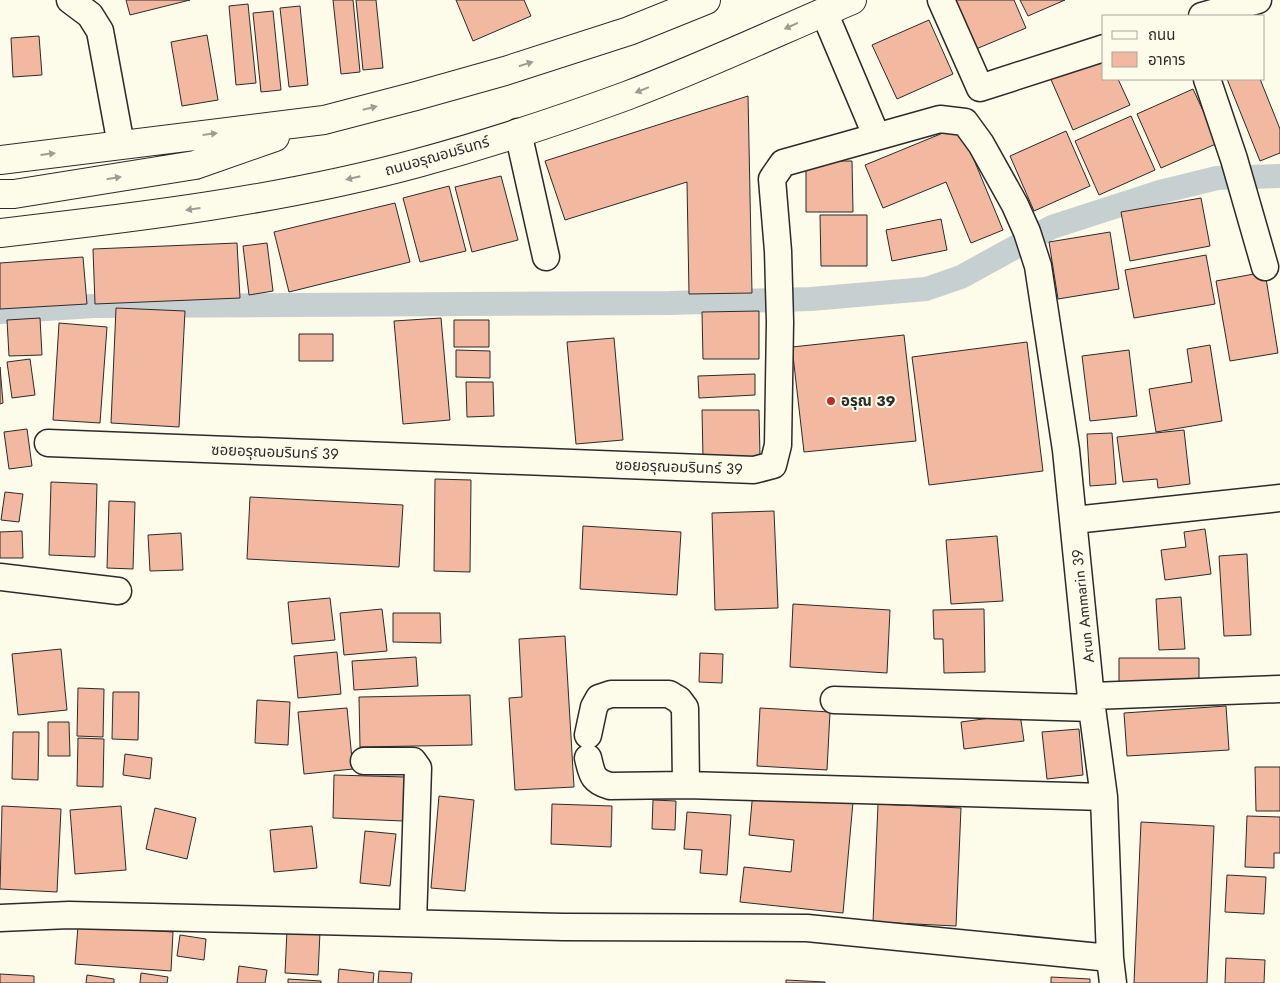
<svg xmlns="http://www.w3.org/2000/svg" width="1280" height="983" viewBox="0 0 1280 983" font-family="Jost,'Noto Sans Thai',sans-serif">
	<style>
		.lines { fill: none; stroke-linecap: round; stroke-linejoin: round }
		.canal { stroke: #c7d0d0; stroke-width: 24 }
		.building { fill: #f2b8a0; stroke: #2b2b2b }
		.minor-casing { stroke: #2b2b2b; stroke-width: 29 }
		.major-casing { stroke: #2b2b2b; stroke-width: 30 }
		.minor { stroke: #fdfbea; stroke-width: 26 }
		.major { stroke: #fdfbea; stroke-width: 28 }
		.oneway { fill: #9e9d94 }
		.poi-dot { fill: #c62828; stroke: #fdfbea; stroke-width: 2 }
		.labels { text-anchor: middle; dominant-baseline: central; stroke-width: 4; stroke-linejoin: round; paint-order: stroke }
		.street-label { font-size: 15px; fill: #2b2b2b; stroke: #fdfbea }
		.poi-label { font-size: 15px; font-weight: bold; fill: #2b2b2b; stroke: #fdfbea; text-anchor: start }
	</style>
	<rect width="100%" height="100%" fill="#fdfbea"/>
	<g class="lines">
		<path class="canal" d="M0,312l93,-6 577,-3 141,-4 115,-10 35,-12 91,-50 108,-35 57,-14 63,-2"/>
	</g>
	<path class="building" d="M126,0h64l-60,15z
		M333,0h20l7,72 -19,2z
		M356,0h20l7,68 -20,2z
		M456,0h68l7,16 -58,25z
		M946,0h68l12,28 -57,24z
		M1020,0h45l-37,16z
		M248,4l8,79 -20,2 -7,-79z
		M300,6l8,79 -19,2 -9,-79z
		M273,11l8,79 -20,2 -8,-79z
		M929,20l24,54 -56,25 -25,-54z
		M207,35l11,65 -36,6 -11,-64z
		M39,36l3,39 -29,2 -2,-39z
		M1104,51v28h14l12,26 -57,25 -24,-55z
		M1227,79h33l20,50v24l-20,8z
		M1193,89l25,54 -57,25 -24,-54z
		M748,96l4,197 -63,1 -2,-112 -122,38 -20,-59z
		M1131,116l24,54 -56,25 -24,-54z
		M960,126l43,104 -32,13 -25,-61 -63,26 -18,-43z
		M1066,131l24,55 -56,25 -24,-55z
		M806,161h46l1,51h-47z
		M501,176l17,64 -46,12 -17,-65z
		M449,186l17,65 -46,11 -17,-64z
		M1201,198l9,48 -80,15 -9,-49z
		M395,203l15,59 -121,30 -15,-60z
		M820,215h47v51h-46z
		M941,219l6,31 -55,11 -6,-31z
		M1110,232l9,57 -61,10 -9,-57z
		M237,243l3,55 -145,6 -2,-55z
		M267,243l6,48 -24,4 -6,-49z
		M1206,255l9,49 -81,14 -9,-48z
		M83,257l4,47 -87,5v-46z
		M1265,272l13,81 -48,8 -14,-80z
		M116,308l69,3 -6,116 -68,-4z
		M759,311v48h-56l-1,-47z
		M40,318l2,37 -33,1 -2,-36z
		M441,318l9,102 -47,4 -9,-103z
		M454,320h35v27h-35z
		M59,323l48,4 -7,96 -47,-3z
		M299,334h34v27h-34z
		M904,335l12,106 -112,11 -12,-105z
		M614,338l9,102 -47,4 -9,-102z
		M1027,342l16,129 -114,14 -17,-128z
		M1210,345l12,76 -66,11 -7,-43 43,-7 -5,-33z
		M456,350l34,1v27l-34,-1z
		M1129,350l8,66 -47,5 -8,-65z
		M30,359l5,36 -23,3 -5,-36z
		M0,367l3,36 -3,1z
		M755,374v21l-56,3 -1,-22z
		M466,382h27l1,34 -27,1z
		M702,410h57l1,47 -57,1z
		M27,429l5,37 -23,3 -5,-37z
		M1184,430l6,54 -32,4 -1,-9 -34,3 -6,-45z
		M1112,433l4,51 -26,2 -3,-52z
		M435,479l36,1 -1,92 -36,-1z
		M51,482l46,2 -2,73 -46,-2z
		M5,492l18,2 -4,28 -18,-2z
		M250,497l153,8 -4,62 -152,-8z
		M109,501l26,1 -2,67 -26,-1z
		M774,511l4,97 -63,2 -3,-97z
		M583,526l98,6 -4,63 -97,-6z
		M1205,529l6,45 -46,6 -4,-30 25,-3 -2,-15z
		M22,531l1,27h-23v-26z
		M181,533l2,37 -33,1 -2,-36z
		M997,536l6,65 -52,3 -5,-64z
		M1247,554l4,81 -27,1 -5,-80z
		M1181,597l4,52 -26,1 -3,-51z
		M330,598l5,42 -43,4 -4,-42z
		M793,604l97,6 -3,63 -97,-6z
		M382,609l5,42 -43,4 -4,-42z
		M984,609l1,63 -41,1 -1,-34h-9l-1,-29z
		M393,613h47l1,30 -48,-1z
		M565,636l9,151 -59,3 -6,-92 13,-1 -3,-58z
		M61,649l6,61 -49,5 -6,-61z
		M337,652l4,42 -43,4 -4,-42z
		M700,653l23,1 -1,29 -23,-1z
		M416,657l2,29 -64,4 -2,-29z
		M1119,658h80v28h-80z
		M78,688l26,1 -1,48 -26,-1z
		M113,692h26l-1,48 -26,-1z
		M470,695l2,50 -112,2 -1,-50z
		M257,700l33,2 -2,43 -33,-2z
		M1226,706l3,44 -102,6 -3,-43z
		M347,708l6,61 -49,5 -6,-62z
		M760,708l70,4 -3,58 -70,-4z
		M1020,714l4,27 -60,8 -3,-27z
		M48,722h21l1,34h-22z
		M1079,729l4,46 -36,4 -5,-47z
		M13,732h26l-1,48 -26,-1z
		M78,738l26,1 -1,48 -26,-1z
		M125,754l27,4 -2,21 -27,-4z
		M1255,767h25v44h-24z
		M334,775l71,2 -2,44 -70,-3z
		M753,791l100,11 -10,111 -103,-11 4,-35 47,5 3,-32 -45,-5z
		M439,796l35,4 -9,91 -34,-3z
		M653,800l23,1 -1,29 -23,-1z
		M552,804l60,2 -1,41 -60,-3z
		M878,804l83,4 -5,118 -83,-4z
		M2,806l59,3 -4,83 -57,-3z
		M121,806l5,64 -51,4 -5,-64z
		M155,808l41,10 -9,41 -41,-10z
		M687,812l44,3 -4,60 -27,-2 2,-23 -18,-1z
		M1247,816l33,1v36h-6v15l-29,-1z
		M1141,822l73,4 -7,157h-73z
		M312,826l5,42 -43,4 -4,-42z
		M365,831l31,3 -6,52 -30,-3z
		M1227,875l39,2 -2,37 -39,-2z
		M78,926l95,6 -2,39 -96,-7z
		M287,930l33,2 -2,43 -33,-2z
		M180,935l26,4 -2,21 -27,-4z
		M1226,958l39,2 -1,23h-39z
		M239,966l28,4 -2,13h-28z
		M339,969l35,4 -1,10h-35z
		M379,971l33,2 -1,10h-33z
		M141,973l27,4 -1,6h-27z
		M0,974l34,2v7h-34z
		M87,975l27,4v4h-28z
		M1051,977l39,2v4h-39z
		M288,979l33,2v2h-33z
		M786,980l39,2v1h-39z"/>
	<g class="lines">
		<defs>
			<path id="minor" d="M70,0l20,15 10,16 21,114
				M941,0l39,88 124,-40
				M824,12l52,123
				M1202,16l56,-16
				M1207,79l27,80 31,108
				M518,132l28,125
				M48,443l706,27 19,-5 5,-20 2,-123 -2,-71 -6,-72 11,-16 157,-44 25,3 16,22 34,61 12,27 11,34 28,184 26,258 12,89 6,161 3,25
				M1074,520l206,-22
				M0,577l118,14
				M1092,696l188,-7
				M834,700l258,8
				M588,735l6,-28 5,-9 12,-4h58l10,6 6,8 1,77
				M588,758c4,16 4,23 22,28l76,-1 418,12
				M364,761h49l5,7 -5,155
				M0,918l69,-3 494,12 244,1 303,30"/>
			<path id="major" d="M0,160l324,-40 92,-24 89,-25 124,-40 77,-31
				M0,194h14l181,-29 80,-28
				M0,233c140,-16 281,-33 418,-70 70,-19 140,-42 208,-67 77,-29 151,-64 226,-96"/>
		</defs>
		<use href="#minor" class="minor-casing"/>
		<use href="#major" class="major-casing"/>
		<use href="#minor" class="minor"/>
		<use href="#major" class="major"/>
	</g>
	<defs><path id="oneway-solid" d="M-6-.8H1V-3.2L6.5 0L1 3.2V.8H-6Z" transform="scale(1.25)"/></defs>
	<g class="oneway">
		<use href="#oneway-solid" transform="translate(791 26) rotate(156)"/>
		<use href="#oneway-solid" transform="translate(526 64) rotate(-18)"/>
		<use href="#oneway-solid" transform="translate(642 90) rotate(158)"/>
		<use href="#oneway-solid" transform="translate(370 108) rotate(-14)"/>
		<use href="#oneway-solid" transform="translate(210 134) rotate(-7)"/>
		<use href="#oneway-solid" transform="translate(48 154) rotate(-7)"/>
		<use href="#oneway-solid" transform="translate(114 178) rotate(-9)"/>
		<use href="#oneway-solid" transform="translate(353 178) rotate(167)"/>
		<use href="#oneway-solid" transform="translate(193 209) rotate(172)"/>
	</g>
	<circle class="poi-dot" cx="831" cy="401" r="5"/>
	<g class="labels">
		<g class="street-label">
			<text transform="translate(437 156) rotate(-16)">ถนนอรุณอมรินทร์</text>
			<text transform="translate(275 452) rotate(2)">ซอยอรุณอมรินทร์ 39</text>
			<text transform="translate(679 467) rotate(2)">ซอยอรุณอมรินทร์ 39</text>
			<text transform="translate(1083 606) rotate(-96)">Arun Ammarin 39</text>
		</g>
		<g class="poi-label">
			<text x="841" y="401">อรุณ 39</text>
		</g>
	</g>
	<rect x="1102" y="15" width="162" height="65" fill="#fdfbea" stroke="#a9a89e"/>
	<rect x="1112" y="31" width="25" height="8" fill="#fdfbea" stroke="#a9a89e"/>
	<text x="1148" y="40" font-size="15" fill="#2b2b2b">ถนน</text>
	<rect x="1112" y="52" width="25" height="15" fill="#f2b8a0" stroke="#a9a89e"/>
	<text x="1148" y="65" font-size="15" fill="#2b2b2b">อาคาร</text>
</svg>
